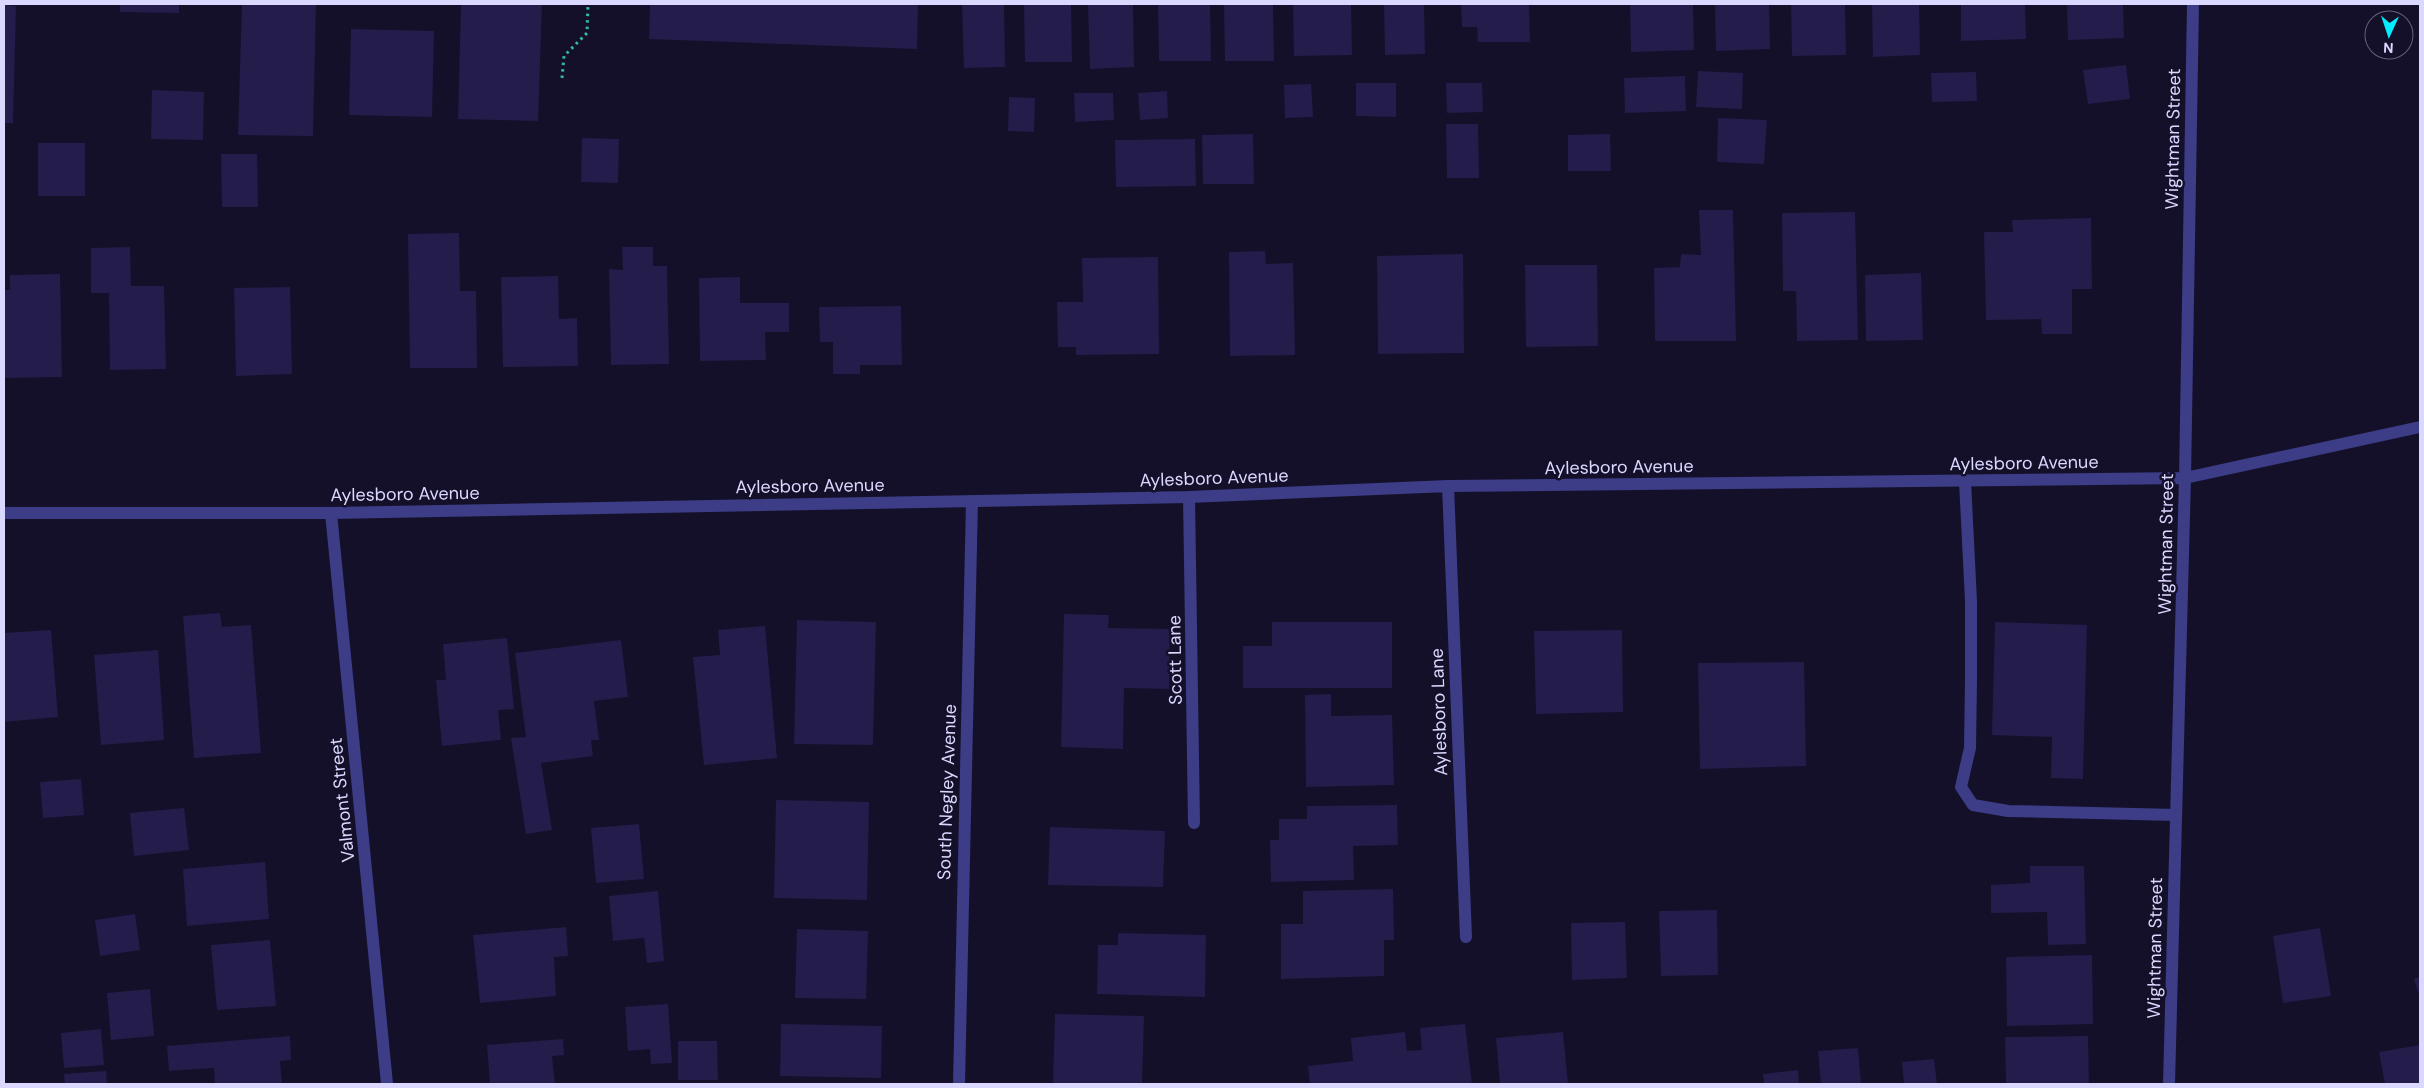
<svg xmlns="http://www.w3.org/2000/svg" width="2424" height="1088" viewBox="0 0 2424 1088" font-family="'DM Sans',sans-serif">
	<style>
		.building { fill: #241c4a }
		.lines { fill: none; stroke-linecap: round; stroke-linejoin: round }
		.path { stroke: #31baae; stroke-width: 3; stroke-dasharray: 2.5 4; stroke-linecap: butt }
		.service { stroke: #3c3c87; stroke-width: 12 }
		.minor { stroke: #3c3c87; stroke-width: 12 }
		.labels { text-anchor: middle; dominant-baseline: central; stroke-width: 5; stroke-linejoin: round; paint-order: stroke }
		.street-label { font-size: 18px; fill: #dbd8ff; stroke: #141029 }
	</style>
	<rect width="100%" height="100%" fill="#141029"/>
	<path class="building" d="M120,4h59v9l-59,-1z
		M242,4h74l-3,132 -75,-1z
		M461,4h81l-4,117 -80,-2z
		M650,4h268l-1,45 -268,-10z
		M962,4h42l1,63 -41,1z
		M1024,4h47l1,58h-47z
		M1088,4h45l1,63 -44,2z
		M1158,4h52l1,57h-52z
		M1224,4h49l1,57h-49z
		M1293,4h58l1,51 -58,1z
		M1384,4h40l1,50 -40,1z
		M1461,4h68l1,38h-52l-1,-15h-15z
		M1630,4h63l1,46 -63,2z
		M1715,4h54l1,45 -54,2z
		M1791,4h54l1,51 -54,1z
		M1872,4h47l1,51 -47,2z
		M1961,4h64l1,35 -65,2z
		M2067,4h56l1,34 -56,2z
		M4,5l12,1 -3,117h-9z
		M351,29l83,2 -2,86 -83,-2z
		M2126,65l4,34 -42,5 -5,-34z
		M1698,71l45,2 -1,36 -46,-2z
		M1976,72l1,29 -45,1 -1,-29z
		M1685,76l1,35 -61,2 -1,-35z
		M1356,83h40v34l-40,-1z
		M1446,83h36l1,29 -36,1z
		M1311,84l2,33 -28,1 -1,-33z
		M152,90l52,2 -1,48 -52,-1z
		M1167,91l1,27 -28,2 -2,-27z
		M1074,93h39l1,27 -39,2z
		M1009,97l26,1 -1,34 -26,-1z
		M1718,118l49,2 -3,44 -47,-2z
		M1446,124h32l1,54h-32z
		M1253,134l1,50h-51l-1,-49z
		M1610,134l1,37h-43v-36z
		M582,138l37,1 -1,44 -37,-1z
		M1195,139l1,47 -80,1 -1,-47z
		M38,143h47v53h-47z
		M221,154h36l1,53h-36z
		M1699,210h34l3,131h-81l-1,-73 26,-1 1,-13 20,1z
		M1855,212l3,128 -61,1 -1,-50h-13l-1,-78z
		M2091,218l1,71h-20v45h-30l-1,-15 -55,1 -2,-88h29l-1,-12z
		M459,233l1,58h16l1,77h-67l-2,-134z
		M130,247l1,39h33l2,83 -56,1 -1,-77h-18v-45z
		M622,247h31v19h14l2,98 -58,1 -2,-96 14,1z
		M1265,251l1,13 27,-1 2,92 -65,1 -1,-104z
		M1463,254l1,99 -86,1 -1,-98z
		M1158,257l1,97 -83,1v-8h-18l-1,-45h26l-1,-44z
		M1525,265h72l1,81 -72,1z
		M1921,273l2,67 -57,1 -1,-66z
		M60,274l2,103 -58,1v-88h6v-15z
		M558,276l1,43 18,-1 1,48 -75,1 -2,-90z
		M740,277v26h49v29h-24l1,28 -66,1 -1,-83z
		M290,287l2,87 -56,2 -2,-88z
		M901,306l1,59h-42v9h-27v-32h-13l-1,-35z
		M220,613l2,14 29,-2 10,128 -67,5 -11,-142z
		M1064,614l45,1 -1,13 62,1 -1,60 -45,-1 -1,61 -62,-2z
		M797,620l79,2 -3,123 -79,-1z
		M1272,622h120v66h-149v-42h29z
		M1995,622l92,3 -4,154 -32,-1 1,-41 -60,-2z
		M765,626l12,132 -73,7 -11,-108 27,-2 -2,-25z
		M51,630l7,87 -54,5v-89z
		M1622,630l1,82 -87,2 -2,-83z
		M507,638l7,71 -16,1 3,30 -59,6 -6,-66h10l-3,-36z
		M621,640l7,57 -34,4 5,39h-8l2,16 -52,7 11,67 -26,4 -15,-96 15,-1 -11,-84z
		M158,650l6,90 -63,5 -7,-90z
		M1804,662l2,104 -106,3 -2,-106z
		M1331,694v22l61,-1 2,70 -88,2 -1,-92z
		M81,779l3,36 -41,3 -3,-36z
		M776,800l93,2 -2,98 -93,-2z
		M1397,805l1,40 -45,1 1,34 -83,2 -1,-42h9v-21h28v-13z
		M184,808l5,42 -55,6 -4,-43z
		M639,824l5,55 -48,4 -5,-55z
		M1050,827l115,4 -2,56 -115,-2z
		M265,862l4,57 -82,7 -4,-57z
		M2030,866h54l2,78 -38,1 -1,-33 -56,1v-28l39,-2z
		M1393,889l1,51h-10v36l-103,3v-55h22v-33z
		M658,891l6,70 -17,2 -3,-25 -31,3 -4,-45z
		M1717,910l1,65 -57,1 -2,-65z
		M135,914l5,36 -40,6 -5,-36z
		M1625,922l2,56 -55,2 -1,-57z
		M566,927l2,29 -14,1 2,39 -76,7 -7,-68z
		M2320,928l11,68 -48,7 -10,-67z
		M797,929l71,2 -2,68 -71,-1z
		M1118,933l88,2 -1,62 -108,-3 1,-49h20z
		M270,940l6,66 -59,4 -6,-65z
		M2092,955l1,69 -86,2 -1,-69z
		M2420,977v20l-6,-18z
		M150,989l4,47 -43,4 -4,-47z
		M668,1004l4,59 -21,1 -1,-15 -22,2 -3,-44z
		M1055,1014l89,2 -2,68h-89z
		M781,1024l101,2 -1,52 -101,-2z
		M1465,1024l7,60h-162l-2,-18 45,-5 -2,-23 54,-6 2,19 15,-1 -2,-22z
		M101,1029l3,36 -40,3 -3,-35z
		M1563,1032l5,52h-68l-4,-46z
		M290,1036l1,24 -11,1 2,23h-67l-1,-16 -45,3 -2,-25z
		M2088,1036l1,48h-83l-1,-47z
		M563,1039l1,16 -12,1 3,28h-65l-3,-39z
		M678,1041h39l1,39h-40z
		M2420,1045v39h-35l-6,-32z
		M1858,1048l3,36h-40l-3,-33z
		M1934,1059l3,25h-33l-2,-22z
		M1798,1070l1,14h-35l-1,-10z
		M106,1071l1,13h-42l-1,-10z"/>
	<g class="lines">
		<path class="path" d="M562,78l2,-22 23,-23 1,-29"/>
		<path class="service" d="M1965,481l6,120v79l-1,68 -9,39 12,18 35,6 168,4
			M1189,497l5,326"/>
		<path class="minor" d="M1448,486l18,451
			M4,513h327l858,-16 259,-11 737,-8 235,-51
			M331,513l56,571
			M959,1084l13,-583
			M2169,1084l16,-606 8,-474"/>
	</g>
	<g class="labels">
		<g class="street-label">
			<text transform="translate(2173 139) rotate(-89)">Wightman Street</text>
			<text transform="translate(2024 463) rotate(-1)">Aylesboro Avenue</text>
			<text transform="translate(1619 467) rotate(-1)">Aylesboro Avenue</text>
			<text transform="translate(1214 478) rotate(-2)">Aylesboro Avenue</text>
			<text transform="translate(810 486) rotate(-1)">Aylesboro Avenue</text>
			<text transform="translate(405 494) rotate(-1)">Aylesboro Avenue</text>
			<text transform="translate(2166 544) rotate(-89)">Wightman Street</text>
			<text transform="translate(1175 660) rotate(-91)">Scott Lane</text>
			<text transform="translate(1439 712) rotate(-92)">Aylesboro Lane</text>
			<text transform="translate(947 792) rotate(-88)">South Negley Avenue</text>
			<text transform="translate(342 800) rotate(-96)">Valmont Street</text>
			<text transform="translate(2155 948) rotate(-89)">Wightman Street</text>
		</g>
	</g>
	<rect width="2424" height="1088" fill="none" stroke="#dbd8ff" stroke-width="10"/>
	<g transform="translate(2389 35) rotate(183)"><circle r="24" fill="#141029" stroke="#64607f"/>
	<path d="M0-4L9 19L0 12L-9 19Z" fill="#05ecfe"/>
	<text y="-8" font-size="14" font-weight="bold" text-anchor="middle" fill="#dbd8ff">N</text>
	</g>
</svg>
